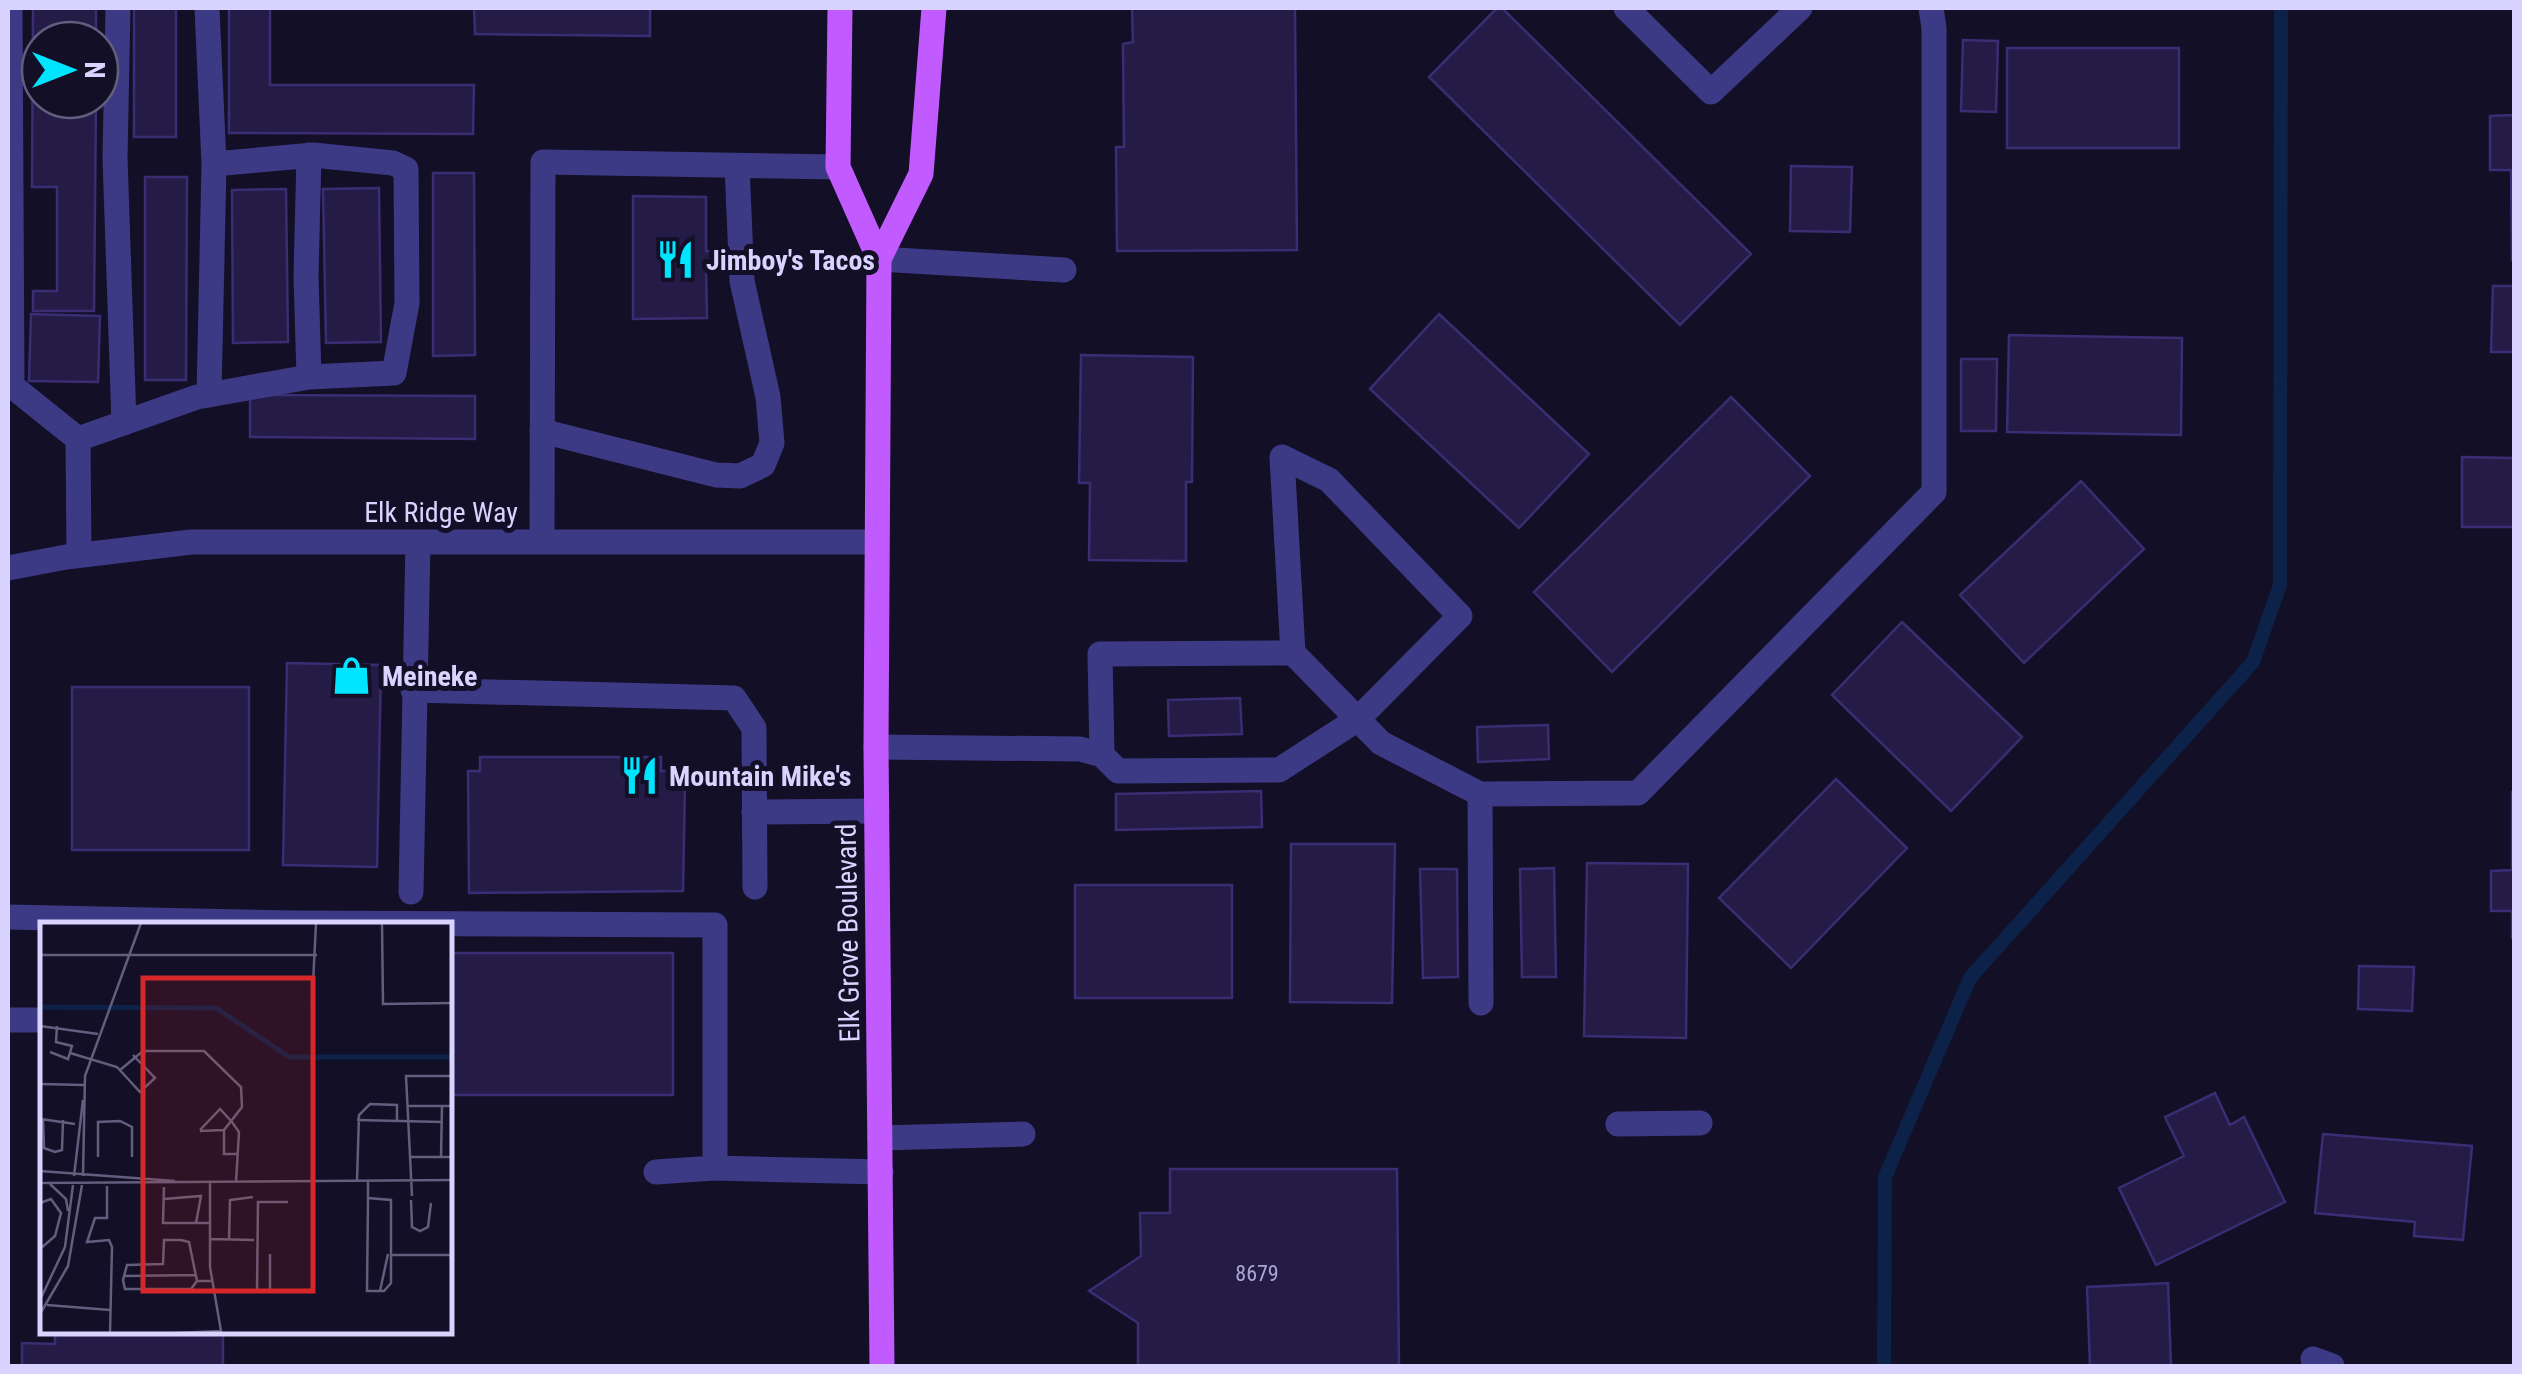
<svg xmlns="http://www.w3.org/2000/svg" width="2522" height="1374" viewBox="0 0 2522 1374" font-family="'Roboto Condensed',sans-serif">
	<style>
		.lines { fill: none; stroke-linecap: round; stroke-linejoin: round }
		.stream { stroke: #0c2248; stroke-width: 14 }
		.building { fill: #241b47; stroke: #3b2d73; stroke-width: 2.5 }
		.minor { stroke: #3d3a85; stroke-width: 25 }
		.major { stroke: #c25bff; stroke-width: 25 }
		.labels { text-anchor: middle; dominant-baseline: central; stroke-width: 10; stroke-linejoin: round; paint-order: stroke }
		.number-label { font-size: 22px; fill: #aca6d1 }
		.poi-label { font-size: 28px; font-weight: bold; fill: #d9d4ff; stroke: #130f26; text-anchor: start }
		.street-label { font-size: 28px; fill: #d9d4ff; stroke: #130f26 }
		.inset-river { fill: none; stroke: #0c2248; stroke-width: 5 }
		.inset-road { fill: none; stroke: #625e7d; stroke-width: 2.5 }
		.view { fill: #d62828; fill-opacity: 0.15; stroke: #d62828; stroke-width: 5 }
		.inset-edge { fill: none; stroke: #d9d4ff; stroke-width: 5 }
	</style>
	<rect width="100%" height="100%" fill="#130f26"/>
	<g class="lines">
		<path class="stream" d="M1884,1366l1,-189 85,-199 283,-316 27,-77 1,-577"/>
	</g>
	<path class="building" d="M33,8h63v32h-56v60h56l-2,211h-61v-20h24v-104h-25z
		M134,8h42v129h-42z
		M229,8h41v77h204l-1,49 -244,-1z
		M474,8h176v28l-175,-2z
		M1132,8h163l2,242 -180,1 -1,-104h8l-1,-103 10,-2z
		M1497,8h5l249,246 -71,71 -251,-248z
		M1963,40l35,1 -2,71 -35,-1z
		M2007,48h172v100h-172z
		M2514,115v145h-2l-1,-90h-21v-54z
		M1791,166l61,1 -2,65 -60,-1z
		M433,173h41l1,182 -42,1z
		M145,177h42l-1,203h-41z
		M379,188l2,154 -55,1 -3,-154z
		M286,189l2,153 -55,1 -1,-153z
		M633,196l73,1v54h13l1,19 -14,-1 1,49 -74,1z
		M2493,286h21v66h-23z
		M31,314l69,2 -2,66 -69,-1z
		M1439,314l150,140 -70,74 -149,-139z
		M2009,335l173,3 -1,97 -174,-3z
		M1081,355l112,2 -1,125h-6v79l-97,-1 1,-77h-11z
		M1961,359h36l-1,72h-35z
		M250,395l225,1v43l-225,-2z
		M1731,397l79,79 -198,196 -78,-80z
		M2462,457l52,1v69h-52z
		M2081,481l63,68 -120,114 -64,-68z
		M1902,622l120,115 -71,74 -119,-116z
		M287,663l94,2 -4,202 -94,-2z
		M72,687h177v163h-177z
		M1240,698l2,36 -73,2 -1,-36z
		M1548,725l1,34 -71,3 -1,-35z
		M480,757h181v14h12l-1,12h13l-2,108 -214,2 -1,-122h12z
		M1836,779l71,69 -116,120 -72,-70z
		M1261,791l1,36 -146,3v-36z
		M2512,792h2v146h-2v-27h-21v-40l21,-1z
		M1291,844h104l-3,159 -102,-1z
		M1587,863l101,1 -2,174 -102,-2z
		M1554,868l2,109h-34l-2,-108z
		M1420,869h37l1,108 -35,1z
		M1075,885h157v113h-157z
		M450,953h223v142h-223z
		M2359,966l55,1 -2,44 -54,-2z
		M2215,1093l15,32 14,-8 41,85 -129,63 -37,-77 65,-32 -19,-39z
		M2323,1134l149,12 -9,94 -49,-4 1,-14 -100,-9z
		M1170,1169h227l2,197h-261v-43l-49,-32 52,-35 -1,-43h30z
		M2168,1283l3,83h-81l-3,-79z
		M55,1332h168v34h-201v-23l33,1z"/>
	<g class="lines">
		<path class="minor" d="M10,8l2,378 66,53
			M118,8l-3,150 9,265
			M1626,8l85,84 89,-84
			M309,155l-3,121 3,101
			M879,259l185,11
			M209,395l5,-231
			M542,431l174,44 24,1 23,-11 9,-22 -4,-46 -26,-116 -5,-115
			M78,439l119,-42 112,-20 85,-4 13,-70 -1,-134 -13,-6 -80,-8 -99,9 -7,-156
			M78,439l1,116
			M542,542l1,-380 295,5
			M8,568l58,-11 125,-15h685
			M413,690l321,8 20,30 1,159
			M876,747l204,2 22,6 16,16 161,-1 79,-51 102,-103 -131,-136 -47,-23 11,196 88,90 99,51 158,-1 296,-301v-464l-3,-20
			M1102,755l-2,-101 193,-1
			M1480,794l1,209
			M754,812l123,-1
			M411,892l7,-350
			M8,917l284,6 423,2v243
			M8,1020h34
			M1618,1124l82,-1
			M880,1138l143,-4
			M656,1172l59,-4 166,4
			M2313,1359l19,7"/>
		<path class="major" d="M840,8l-2,159 41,92 -3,488 6,619
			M879,259l42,-85 13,-166"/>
	</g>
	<defs>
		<symbol id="restaurant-bare" viewBox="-9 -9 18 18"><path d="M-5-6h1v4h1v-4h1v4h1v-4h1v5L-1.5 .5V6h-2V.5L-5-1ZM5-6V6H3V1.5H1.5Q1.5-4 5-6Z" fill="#00e5ff" stroke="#130f26" stroke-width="2.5" paint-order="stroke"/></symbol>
		<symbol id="shop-bare" viewBox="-9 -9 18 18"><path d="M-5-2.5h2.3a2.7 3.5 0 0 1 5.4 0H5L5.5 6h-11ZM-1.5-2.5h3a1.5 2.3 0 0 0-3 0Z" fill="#00e5ff" stroke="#130f26" stroke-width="2.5" paint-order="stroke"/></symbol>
	</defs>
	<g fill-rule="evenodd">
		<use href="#restaurant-bare" x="648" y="232" width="55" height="55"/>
		<use href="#shop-bare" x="324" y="648" width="55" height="55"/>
		<use href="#restaurant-bare" x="612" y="748" width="55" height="55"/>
	</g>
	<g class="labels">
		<g class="number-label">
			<text x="1257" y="1273">8679</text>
		</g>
		<g class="poi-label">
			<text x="706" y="260">Jimboy's Tacos</text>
			<text x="382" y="676">Meineke</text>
			<text x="669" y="776">Mountain Mike's</text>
		</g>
		<g class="street-label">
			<text x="441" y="512">Elk Ridge Way</text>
			<text transform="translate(848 933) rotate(-91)">Elk Grove Boulevard</text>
		</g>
	</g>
	<g transform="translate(40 922)">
		<rect width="412" height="412" fill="#130f26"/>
		<path class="inset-river" d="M0,85l176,1 73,49h164"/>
		<path class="inset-road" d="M342,1l1,81 70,-1M0,33h277M272,82l4,-81M0,104l58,8M10,130l18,7 4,-13 -16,-4 1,-16M30,131l47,14 23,25 15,-14 -22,-23M80,148l23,-19h61l37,36 1,20 -18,23 -24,1M0,162l44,1M368,184h45M1,197l34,5M3,197l1,29 11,4 7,-2 1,-30M317,198l85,2M160,208l20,-21 12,13 7,10 -3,50M184,208v24h13M58,235v-35l22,-1 12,6v30M369,235h44M401,235l1,-51M0,249l135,10M34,254l9,-76M43,254l2,-100 56,-153M317,259l2,-66 11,-11 27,1v16M0,261l413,-3M10,262l16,15 2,12M67,264v32h-12l-8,24 22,-2 3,7 -2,87M124,265l-1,36h47M372,274l-6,-120h47M328,276l23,2v83l-7,8h-17l1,-93v-17M124,277l37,-3 -5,27M371,278l1,27 8,4 8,-4 3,-24M0,281l11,-4 10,14 -6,23 -15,13M170,317l44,1M189,317l1,-39 23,-3M230,332v38M352,333h61M84,354l72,-1M157,359l-8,-39 -8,-2h-17l-1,24 -36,1 -4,15 2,9h66l6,-8h15M340,369l8,-37M217,370l1,-90h30M0,378l25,-53 8,-62M7,383l63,5M0,392l28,-48 14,-81M112,412l69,-3 -11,-64v-85"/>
		<path class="view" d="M103,56h170v313h-170z"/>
		<rect width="412" height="412" class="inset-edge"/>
	</g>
	<rect width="2522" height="1374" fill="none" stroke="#d9d4ff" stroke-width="20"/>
	<g transform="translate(70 70) rotate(90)"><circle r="48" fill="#130f26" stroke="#625e7d" stroke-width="2.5"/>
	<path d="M0-8L18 38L0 25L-18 38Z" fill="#00e5ff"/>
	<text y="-15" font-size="28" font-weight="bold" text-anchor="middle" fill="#d9d4ff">N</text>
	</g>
</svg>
